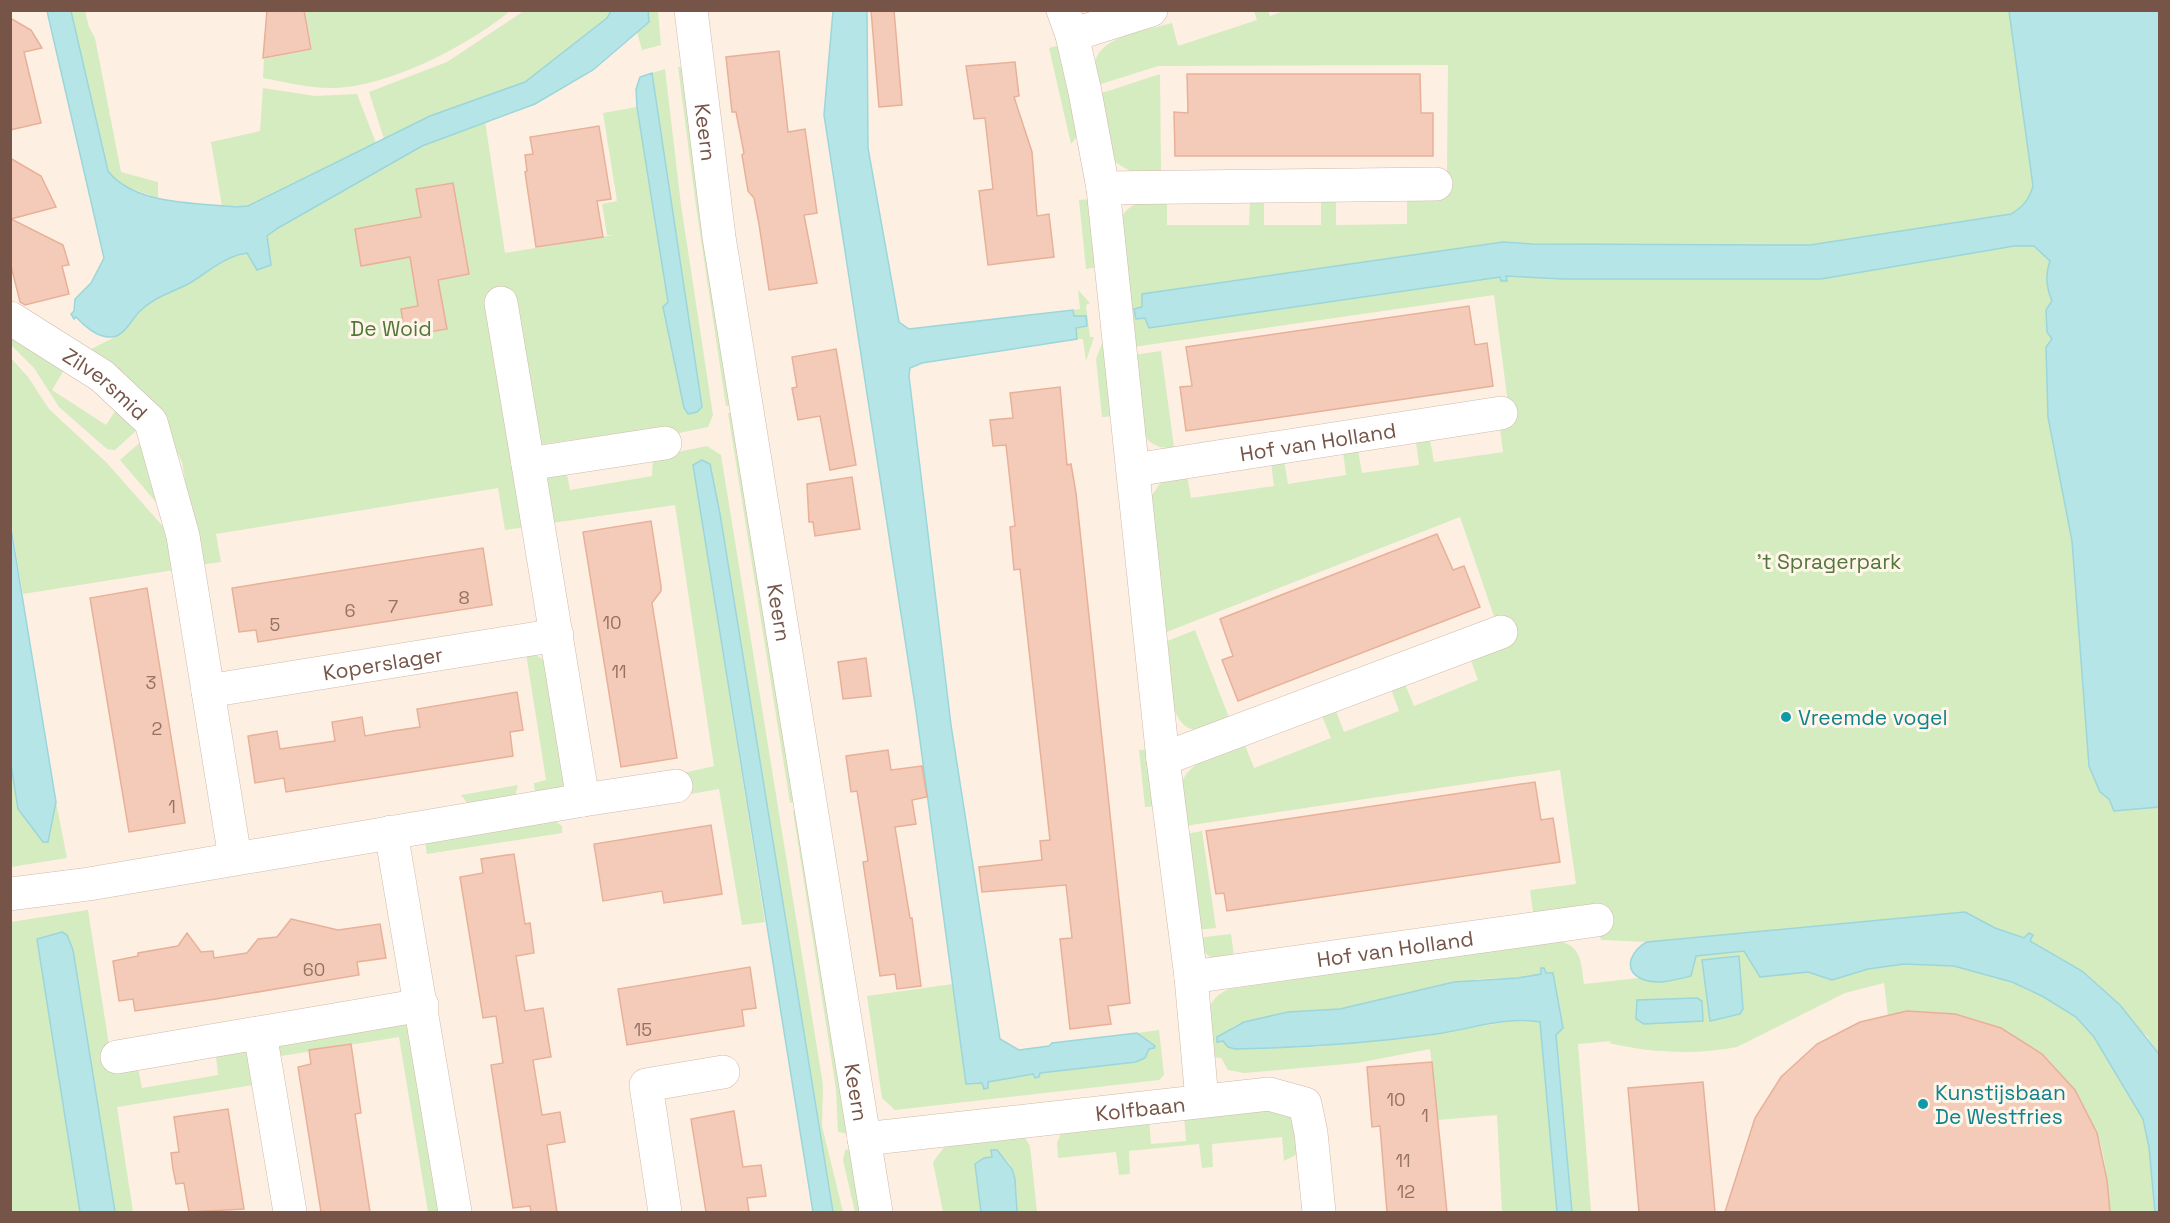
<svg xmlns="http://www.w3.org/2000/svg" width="2170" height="1223" viewBox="0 0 2170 1223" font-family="'Space Grotesk',sans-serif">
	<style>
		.green { fill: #d5ebc0; fill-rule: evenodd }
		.water { fill: #b6e5e8; stroke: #9bd6da; stroke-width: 1.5 }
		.building { fill: #f4cbb8; stroke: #e8b098; stroke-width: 1.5 }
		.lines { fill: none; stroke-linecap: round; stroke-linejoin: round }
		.minor-casing { stroke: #d1b9ab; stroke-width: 34 }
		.minor { stroke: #fff; stroke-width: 33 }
		.culture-dot { fill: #0f9aa8; stroke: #fff5e9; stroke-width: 2 }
		.labels { text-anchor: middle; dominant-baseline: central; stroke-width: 6; stroke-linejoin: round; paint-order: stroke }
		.number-label { font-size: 18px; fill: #967263 }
		.street-label { font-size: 21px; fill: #765447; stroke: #fff5e9 }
		.park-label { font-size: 21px; fill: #52773c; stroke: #fff5e9 }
		.culture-label { font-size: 21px; fill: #0d838f; stroke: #fff5e9; text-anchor: start }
	</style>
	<rect width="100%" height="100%" fill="#fdf0e2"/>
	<path class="green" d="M1287,10l872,1v1043l-12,-18 -107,-90 -10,-5 2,-6 -3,-2 -4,6 -30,-11 -30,-16 -318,30 -46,-2 -4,-16 -63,-5 -4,-29 46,-6 -16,-114 -375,56c-2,-11 -6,-26 -4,-38 3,-28 42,-34 64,-43l9,23 77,-30 -9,-22 14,-5 8,21 55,-21 -8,-22 14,-5 9,22 64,-26 -8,-22 28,-30 -38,-111 -296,116 -13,-136 10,-15 26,-7 4,23 83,-12 -3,-23 13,-3 4,24 58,-9 -3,-23 15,-2 4,23 57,-8 -3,-23 14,-2 4,22 69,-10 -3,-23 11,-2 -17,-132 -361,52 -12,-129c11,-19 26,-16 46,-17v24h82l1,-24h14v24h57v-24l15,-1v25l71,-1v-23l34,-1 1,-28 5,-1 1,-106 -290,1 -60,19c-2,-7 -5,-16 -3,-23 6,-27 54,-32 77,-39l6,23 79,-26 -3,-9h14l2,5z
		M71,11h14l4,16 6,11 26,134 37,10v16l-40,-14 -10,-13z
		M305,11v-1l205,1c-42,35 -123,77 -179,77 -23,0 -46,-6 -68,-10l1,-19 48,-10z
		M524,11h87l-4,7 -82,64 -95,34 -46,23 -15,-47 78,-30z
		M648,11h10l3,34 -19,5 -5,-18 12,-10z
		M1060,45l20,88 -9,11 -22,-96z
		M678,67h7l48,338 -7,1 -30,-200z
		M665,69l16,136 32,210 -5,12 -43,9 -2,-9 -147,21 12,79 -23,3 -7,-42 -282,46 5,28 -22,3 -17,-103 -25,-49 -74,-60 38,-19 18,-22 17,-14 29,-13 50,-30 12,-2 31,-25 144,-82 63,-25 20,132 108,-18h-6l-5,-31 15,-3 -14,-88 34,-6 31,195 -5,6 39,99 -50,-334z
		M1160,74l1,98 -31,-1 -15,-9 -16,-68z
		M263,88l52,8 42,-2 19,49 -128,63h-26l-11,-64 49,-11z
		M1090,199l8,68 -12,2 -7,-69z
		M1078,290l12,13 -4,2 4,32h4l-8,24 -3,-22h-6l-1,-11 11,-2 -2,-10 -11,1 -1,-7 7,-1z
		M10,335l54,35 -12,20 54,35 12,-18 20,22 -23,21 -8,-1 -48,-42 -25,-39 -23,-23z
		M1105,336l9,80 -12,1 -6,-58z
		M1161,351l13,96c-9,2 -19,0 -26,-7 -7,-9 -13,-70 -15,-85z
		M10,357l18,20 21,32 58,54 59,67 8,40 -151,24 -12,-72z
		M734,412l62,390 -6,1 -62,-390z
		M145,438l16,70 -41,-48z
		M707,446l14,9 102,630 -1,41 21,86h-10l-123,-748 -17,1 72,457 -23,3 -23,-136 -34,6 -2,-22 31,-7 -39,-261 -123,18 -8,-45 22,-9 4,21 82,-14 1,-19z
		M1195,630l35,90c-9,3 -21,9 -31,10 -33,2 -32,-66 -34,-88z
		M526,653l10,2 12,8 16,121 -6,7 -23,3 -1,-11 12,-3z
		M1150,749l7,57 -12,1 -6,-57z
		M10,765l8,44 30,33 8,-40 11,56 -56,9z
		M518,785l-3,12 -45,10 -9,-12z
		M798,810l52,324 -12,-2 -2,-43 -43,-278z
		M549,817l13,9v7l-135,21 -3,-17z
		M1202,831l14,97 -19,2 -11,-96z
		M88,910l25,161 25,-3 4,20 76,-13 -2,-19 30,-5 13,33 -142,23 16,105h-18l-42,-262 -6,-15 -30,4 43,273h-69v-290z
		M1231,934l4,29c-19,-3 -32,-4 -38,-25z
		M1555,941c27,2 26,22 29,43l55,-6 24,4 28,-6 5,-20 49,-5 15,26 48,-5 24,8 36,-11 36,-5 50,2 58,16 30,14 34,21 18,20 49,82 6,28 6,65h-45c-2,-26 -4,-56 -14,-81 -35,-83 -118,-133 -208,-115l-4,-33 -39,10 -108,54c-43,8 -85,6 -128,-4l3,-2 -34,3 13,168h-19l-16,-178 7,-7 -11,-54 -34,5 -40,1 -138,30 -52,3 -44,10 -10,4 -12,10 2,5 11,8 82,-2 172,-22 29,-6 22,3 17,190h-55l-5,-97 -59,5 -8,-71 -73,14 -113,10 -16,-3 -7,-12 -10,-1c-3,-27 -13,-55 18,-68zM1702,960l41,49 -3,6 -30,6z
		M953,984l13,100 67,-10 2,4 4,-1v-4l106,-15 4,-9 6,-3 -18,-13 22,-3 5,45 -5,5 -264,30 -13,-12 -15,-102z
		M398,1021l10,4 34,187h-14l-29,-175 -124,20 3,-13z
		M1271,1108l20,8 10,33 -5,6 -12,6 -2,-24 -70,7 1,23 -11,1 -3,-24 -70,7 1,23 -11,1 -3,-23 -58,6 -1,-15 5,-13 87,-11 2,25 35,-3 -2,-26z
		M1024,1136l6,10 7,66h-20c-1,-16 2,-43 -13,-54 -4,-3 -9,-4 -12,-8l1,7 -18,7 6,48h-38l-10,-50 15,-20z
		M852,1149l10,63h-7l-12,-52 2,-10z"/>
	<path class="water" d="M47,11h24l37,160c26,34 88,32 128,36l12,-1 182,-90 95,-34 82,-64 4,-7h37l1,11 -56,48 -58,34 -113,42 -144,82 -11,8 4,29 -14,5 -10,-17c-22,3 -39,19 -57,30 -19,10 -37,14 -52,30 -7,8 -15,24 -27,24 -13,1 -27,-11 -35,-20l-2,2 -3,-5 3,-3 1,-12 16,-16 13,-25z
		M833,11h34l1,137 31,174 10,7 164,-19 1,6h12l1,10 -11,2 1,11 -155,24 -12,5 -1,8 42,349 49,314 19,11 30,-4 3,-3 85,-10 18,13 -1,2 -5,1 -4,9 -9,4 -96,11 -1,4 -4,1 -2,-4 -45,8v6l-4,1 -2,-6 -16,1 -50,-373 -92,-596z
		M2009,11h150v796l-45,4 -5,-12 -9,-7 -11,-26 -17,-225 -24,-124 -2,-70 6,-8 -5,-7 -1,-22 6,-9c-6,-14 -7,-27 -2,-40l-16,-15h-20l-193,33h-258l-57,-3 1,5h-6l-1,-4 -351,51 -4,-10 -9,1 -2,-10 8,-2v-13l361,-52 29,2 278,1 201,-31c12,-7 18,-14 22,-28z
		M652,73l50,334 -5,5 -9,2 -4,-6 -21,-101 5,-5 -31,-195 -1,-18 4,-12z
		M702,460l8,4 10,50 113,698h-20l-120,-747z
		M10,522l46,280 -8,40h-5l-25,-33 -7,-44z
		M1965,912l30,16 29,10 5,-5 4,2 -3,6 52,30 38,34 39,49v158h-4l-6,-65 -6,-28 -49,-82 -18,-20 -34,-21 -30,-14 -58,-16 -50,-2 -36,5 -36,11 -24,-8 -48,5 -16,-26 -48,5 -5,20c-16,4 -36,10 -51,2 -19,-10 -6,-30 7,-36z
		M62,932l5,3 6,15 42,262h-35l-43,-273z
		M1739,956l4,53 -3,5 -30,7 -8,-61z
		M1541,968h3l2,5h7l10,55 -7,7 16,177h-15l-17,-190c-36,-6 -68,7 -104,12 -67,9 -133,14 -201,15l-7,-2 -5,-6 -6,1v-5l27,-15 44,-10 52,-3 114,-27 64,-4 23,-4z
		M1697,998l5,3 1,20 -59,3 -8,-5 1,-19z
		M991,1150h6l15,19 3,10 2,33h-36l-6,-48 9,-6 8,-1z"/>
	<path class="building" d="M267,10h37l7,39 -48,9z
		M871,10h23l8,95 -23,2z
		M10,18l21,12 11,18 -18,4 17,71 -31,7z
		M779,51l9,81 17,-3 12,84 -13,2 13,68 -48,7 -10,-66 -5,-26 -6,-7 -6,-36 2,-2 -8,-41h-4l-6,-55z
		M1015,62l4,34 -5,1 18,55 5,64 12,-2 5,43 -66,8 -9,-74 14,-2 -8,-71 -11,1 -8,-53z
		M1187,74h233l1,39h12v43h-258l-1,-44 14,1z
		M599,126l12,73 -14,2 6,36 -67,10 -11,-75 2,-1 -2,-16 8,-1 -3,-17z
		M10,158l31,18 15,31 -45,12 52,26 6,20 -7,1 7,28 -44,11 -5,-3 -10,-40z
		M453,183l16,91 -31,6 9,49 -42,7 -4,-27 17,-3 -8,-49 -49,9 -6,-37 66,-12 -5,-28z
		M1469,306l6,39 12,-2 6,43 -307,45 -6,-44 12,-1 -6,-39z
		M836,349l20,116 -26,5 -10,-54 -22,4 -6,-32 5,-1 -5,-30z
		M1060,387l7,78 4,-1 5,29 54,510 -22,3 3,18 -41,5 -10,-90 12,-1 -6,-53 -84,7 -3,-25 63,-7 -2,-19 10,-1 -30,-271 -6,1 -4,-43 5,-1 -9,-81 -13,1 -3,-26 23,-2 -3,-25z
		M852,477l8,52 -45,7 -2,-14h-4l-2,-38z
		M651,521l10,65v5l-9,12 25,155 -56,9 -38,-235z
		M1437,534l16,36 11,-4 16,41 -242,94 -16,-41 11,-4 -13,-37z
		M483,548l9,57 -234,37 -2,-12 -17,2 -7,-44z
		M147,588l38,235 -56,9 -39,-234z
		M866,658l5,38 -28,3 -5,-37z
		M517,692l6,38 -13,2 3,24 -227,36 -2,-14 -29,5 -7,-47 29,-5 3,18 55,-8 -3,-19 30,-5 3,19 28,-5 27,-4 -3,-18z
		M888,750l3,20 31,-4 5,31 -15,3 4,24 -21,3 15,91h2l9,68 -24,3 -2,-15 -15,2 -17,-114 5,-1 -11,-70 -6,1 -5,-36z
		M1535,782l6,38 12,-2 7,44 -333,49 -3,-18 -8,1 -10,-63z
		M711,825l11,69 -58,9 -2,-12 -59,10 -9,-57z
		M514,854l11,70 5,-1 4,30 -18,3 9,55 18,-3 8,49 -18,3 9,55 18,-3 5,30 -18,3 10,67h-26l-1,-6 -17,2 -22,-143 12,-2 -7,-47 -13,2 -23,-141 23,-4 -2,-14z
		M291,919l47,11 42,-6 6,34 -29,4 2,13 -143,24 -81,12 -2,-12 -14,2 -6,-40 25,-5v-3l40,-7 9,-13 14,19 12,-1 1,7 33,-5 11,-14 19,-2z
		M750,967l6,41 -14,2 2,16 -117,19 -9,-56z
		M1907,1011l48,3 46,14 41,26 33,36 22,43 10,47 3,32h-385l30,-94 26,-41 36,-33 43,-22z
		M351,1044l10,69 -6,1 15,98h-49l-23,-145 13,-3 -2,-14z
		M1432,1062l15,150h-60l-7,-86 -8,1 -5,-60z
		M1703,1082l12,130h-76l-11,-124z
		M228,1109l16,100 -55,3 -5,-29 -8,1 -3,-15 -2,-16 8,-1 -5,-35z
		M734,1111l9,56 18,-2 5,31 -19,2 2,14h-43l-15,-93z"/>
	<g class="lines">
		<defs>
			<g id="minor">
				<path id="s1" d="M691,10l28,227 157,975"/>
				<path d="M1063,10l9,25 13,57 18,96 60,571 28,218 11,123"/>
				<path d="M1072,35l79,-25"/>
				<path d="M1103,188l333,-4"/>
				<path d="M501,303l27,161"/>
				<path id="s2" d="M10,318l92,58 49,46 32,114 52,322"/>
				<path id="s3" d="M1134,470l367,-57"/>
				<path id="s4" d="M208,691l349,-56"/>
				<path d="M1163,759l338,-127"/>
				<path d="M583,800l93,-14"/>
				<path d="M391,832l64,380"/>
				<path d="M10,894l79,-10 494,-84 -55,-336 137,-21"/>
				<path id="s5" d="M1191,977l406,-57"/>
				<path d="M260,1033l30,179"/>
				<path d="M117,1057l305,-52"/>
				<path id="s6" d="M864,1139l405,-45 36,10 6,29 8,79"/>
				<path d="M665,1212l-19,-127 77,-13"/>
			</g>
		</defs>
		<use href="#minor" class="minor-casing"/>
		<use href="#minor" class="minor"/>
	</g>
	<g class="culture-dot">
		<circle cx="1786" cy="717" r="6"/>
		<circle cx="1923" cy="1104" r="6"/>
	</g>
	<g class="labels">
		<g class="number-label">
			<text x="464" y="597">8</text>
			<text x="393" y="606">7</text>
			<text x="350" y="610">6</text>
			<text x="612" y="622">10</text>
			<text x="275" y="624">5</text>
			<text x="619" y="671">11</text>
			<text x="151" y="682">3</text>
			<text x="157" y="728">2</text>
			<text x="172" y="806">1</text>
			<text x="314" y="969">60</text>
			<text x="643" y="1029">15</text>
			<text x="1396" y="1099">10</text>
			<text x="1425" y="1115">1</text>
			<text x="1403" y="1160">11</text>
			<text x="1406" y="1191">12</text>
		</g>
		<g class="street-label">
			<text stroke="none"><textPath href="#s1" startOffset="123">Keern</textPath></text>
			<text stroke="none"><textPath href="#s2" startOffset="116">Zilversmid</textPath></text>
			<text stroke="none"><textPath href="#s3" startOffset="186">Hof van Holland</textPath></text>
			<text stroke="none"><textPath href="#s1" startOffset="609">Keern</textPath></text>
			<text stroke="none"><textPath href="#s4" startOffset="177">Koperslager</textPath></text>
			<text stroke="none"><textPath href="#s5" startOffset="206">Hof van Holland</textPath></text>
			<text stroke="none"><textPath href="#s1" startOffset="1095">Keern</textPath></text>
			<text stroke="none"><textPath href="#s6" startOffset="278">Kolfbaan</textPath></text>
		</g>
		<g class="park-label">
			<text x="391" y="328">De Woid</text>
			<text x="1829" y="561">'t Spragerpark</text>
		</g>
		<g class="culture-label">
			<text x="1798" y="717">Vreemde vogel</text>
			<text x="1935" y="1092">Kunstijsbaan<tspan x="1935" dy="24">De Westfries</tspan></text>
		</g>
	</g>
	<rect width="2170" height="1223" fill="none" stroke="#765447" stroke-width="24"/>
</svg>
